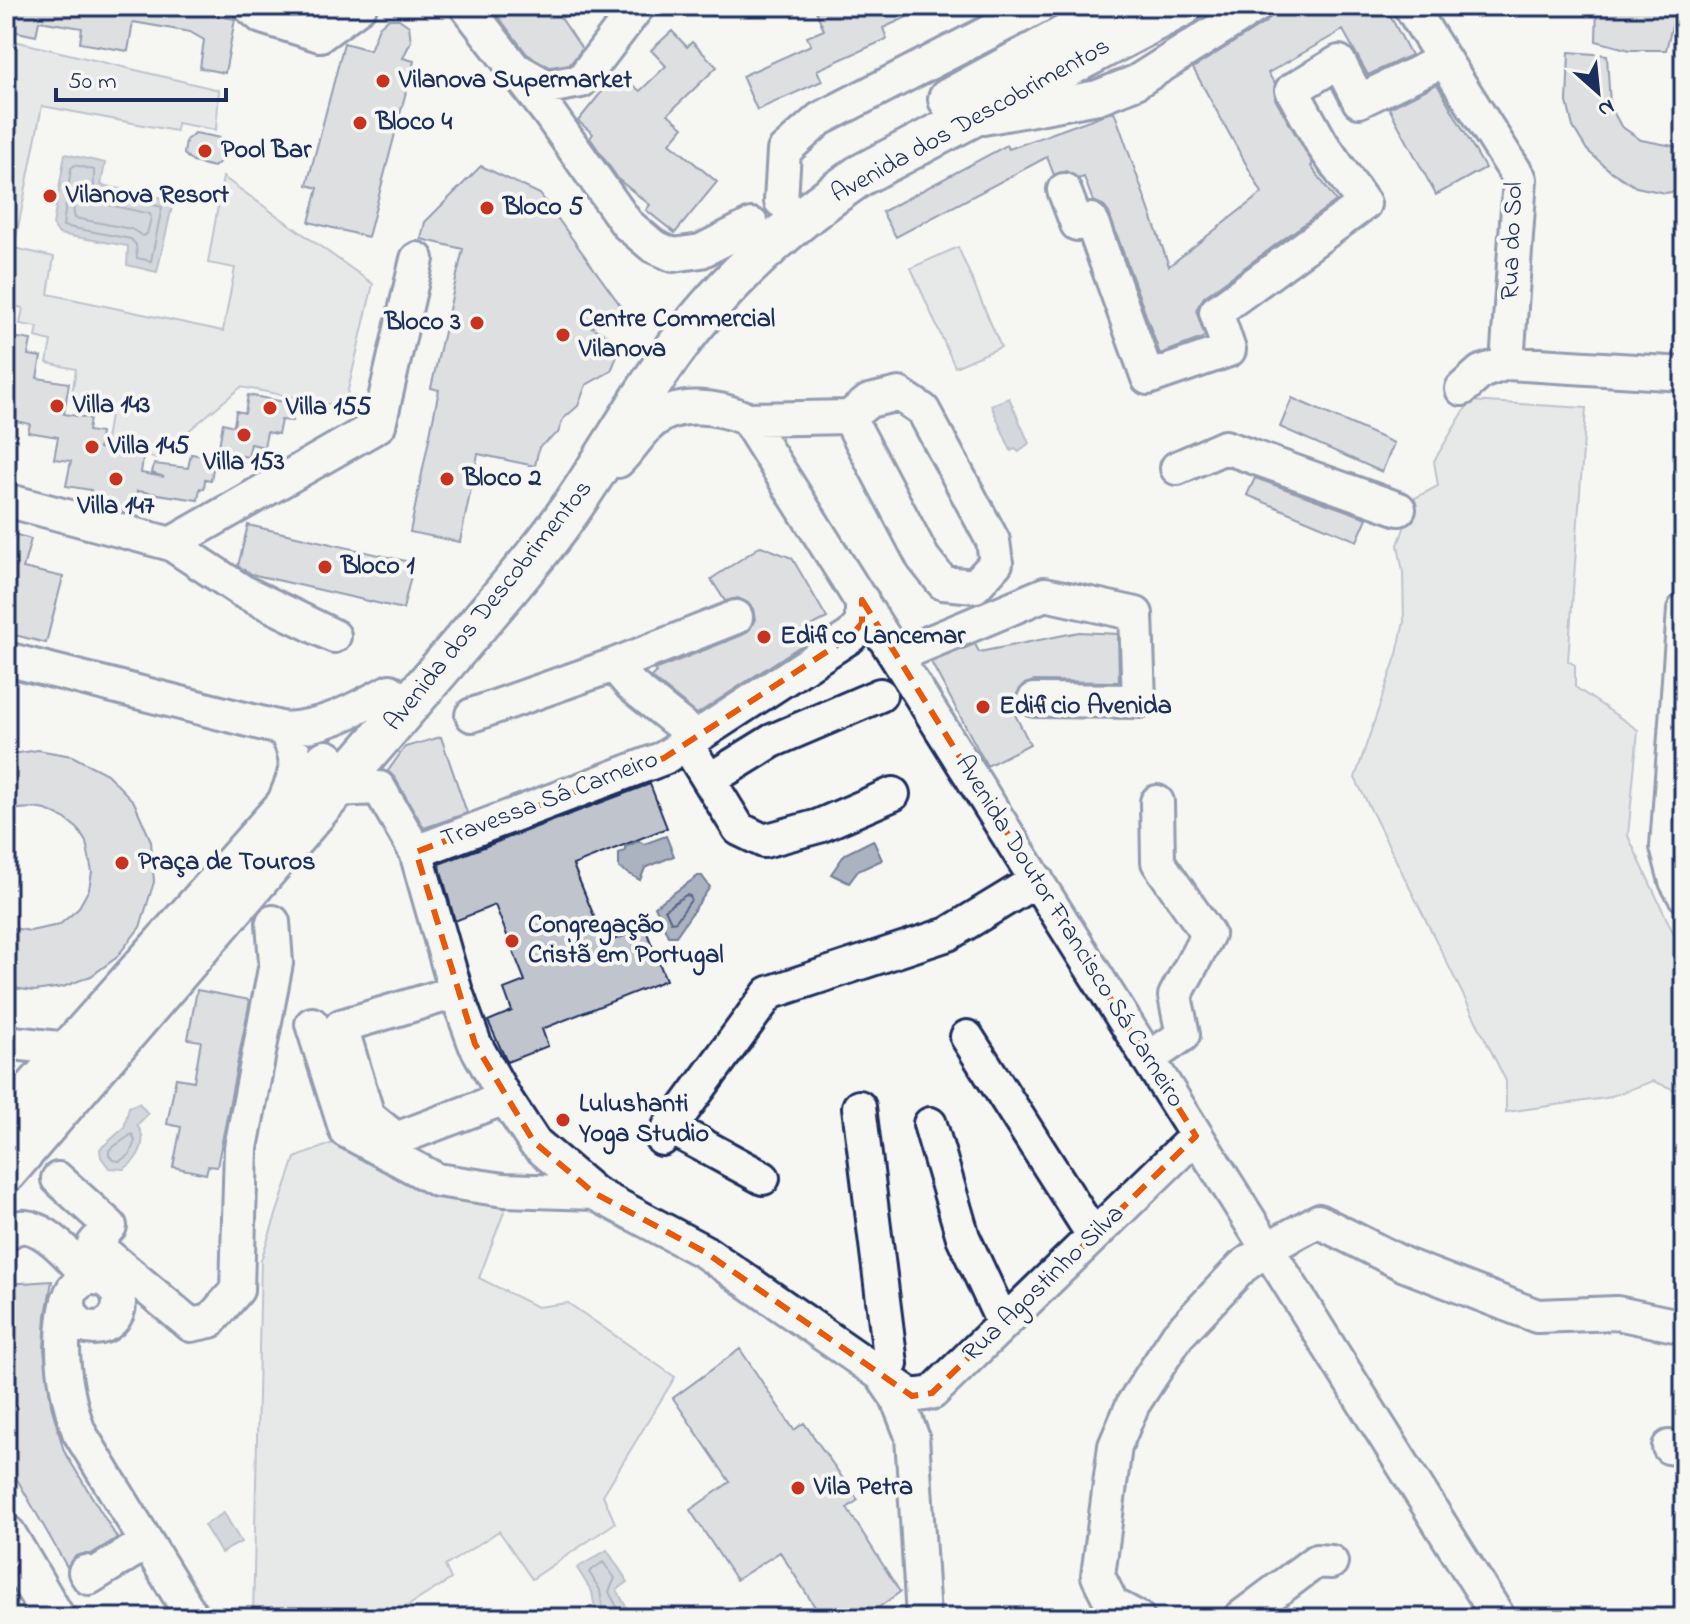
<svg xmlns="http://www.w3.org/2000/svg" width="1690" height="1624" viewBox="0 0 1690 1624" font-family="'Indie Flower',sans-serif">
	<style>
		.green { fill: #d6d9dd; stroke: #78849e; stroke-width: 2 }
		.water { fill: #abb2c0; stroke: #717e99; stroke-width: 2 }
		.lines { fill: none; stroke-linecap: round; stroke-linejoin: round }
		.shore { stroke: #556385; stroke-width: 2 }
		.building { fill: #c0c4cd; stroke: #1b2f5e; stroke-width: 2 }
		.minor-casing { stroke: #1b2f5e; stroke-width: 38 }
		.major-casing { stroke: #1b2f5e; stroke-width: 46 }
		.minor { stroke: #f6f6f2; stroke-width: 32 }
		.major { stroke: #f6f6f2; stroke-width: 40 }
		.marked { fill: none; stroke: #e8590c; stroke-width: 6; stroke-dasharray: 16 10; stroke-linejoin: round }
		.poi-dot { fill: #c8321e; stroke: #f6f6f2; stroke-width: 3 }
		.labels { text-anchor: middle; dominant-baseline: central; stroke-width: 8; stroke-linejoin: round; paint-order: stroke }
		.poi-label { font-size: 26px; font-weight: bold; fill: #1b2f5e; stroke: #f6f6f2; text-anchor: start }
		.street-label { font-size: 26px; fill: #1b2f5e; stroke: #f6f6f2 }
	</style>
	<rect width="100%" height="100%" fill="#f6f6f2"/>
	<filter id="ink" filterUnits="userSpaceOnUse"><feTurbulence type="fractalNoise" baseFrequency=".0125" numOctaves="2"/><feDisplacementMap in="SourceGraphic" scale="16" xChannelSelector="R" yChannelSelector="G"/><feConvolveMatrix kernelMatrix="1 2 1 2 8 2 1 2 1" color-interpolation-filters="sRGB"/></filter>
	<g filter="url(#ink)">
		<path class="green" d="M6,39l213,51 -3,40 -39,-7 -1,8 -134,-25 -28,142 40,9 -6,37 175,37 12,-63 -27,-5 15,-86 150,107 -29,123 -103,-20 -85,71 -51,-12 6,-37 -40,-9 5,-31 -29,-6 4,-22 -15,-4 2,-10 -18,-3 3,-16 -17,-4z
			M958,247l43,100 -46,20 -44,-99z
			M1470,401l116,7 -18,253 7,4v22l63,43 -10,106 56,120v131l-9,3 -22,-9 -47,17 -100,14v-31l-151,-303 42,-124 7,-32 -1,-50 -5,-27 17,-47 23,-12 -4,-25z
			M345,1138l165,58 -31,82 58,29 31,-4 107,74 -72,118 12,28 -83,56 -33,-48 -54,35 6,13 -63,39h-135l8,-358 34,-102z"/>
		<path class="water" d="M65,154l40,9 -4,22 67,14 4,8 -15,65 -30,-7 1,-19 -69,-12 -6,-9z
			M1009,398l20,45 -10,9 -4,-3 -4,2 -20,-46z
			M666,836l8,20 -29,12 -5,12 -21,-12v-15l6,-2v-4l14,-6 5,3z
			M873,840l9,20 -24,11 -9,12 -18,-9 14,-20z
			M698,876h4l8,11 -34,49h-8l-13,-30z
			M139,1103l9,11 -11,11c12,16 2,34 -13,44l-15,-1 -8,-11 -1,-8 24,-21 5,-21z
			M224,1513l17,29 -20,11 -17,-28z
			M607,1550l21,32 -11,8 15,28h-35l-5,-26 -15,-24z"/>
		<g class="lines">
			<path class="shore" d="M75,165l19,5v16l5,6 63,15 -11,54 -14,-3 -1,-13 -5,-6 -68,-13 8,-58z
				M81,188l15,14 54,12 1,4 -4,16 -4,2 -12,-7 -56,-11c-3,-7 -1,-25 6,-30z
				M686,895l4,1 1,4 -15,21 -5,1 -6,-13z
				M132,1134l3,7 -5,13 -10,7 -7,-1 -4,-5v-5z
				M604,1618l-4,-28 -11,-18 14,-10 12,16 -6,14 14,26"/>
		</g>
		<path class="building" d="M11,6h209l-2,10 17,3 -10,54 -25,-5 4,-28 -14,-8 -57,-10 -5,29 -48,-8 2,-15 -43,-7 -3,15 -28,-6z
			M490,6h92l-21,12 21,31 -12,15 -20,3 -23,-13z
			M814,6h117l-48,22 4,11 -70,31 5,11 -65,29 -15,-34 69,-31 -4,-8 17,-7z
			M1276,6h109l26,49 -43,20 -25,-45 -75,43 7,11v15l38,65 -2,2 25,35 -132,96 -8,13 9,27 -45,17 -51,-141 -6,-8 -10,-4 -9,-24 -6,2 -12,-8 -12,4 -7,-18 -151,80 -14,-25 125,-67 2,4 105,-38 55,155 93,-73 -69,-125 73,-46 6,-7z
			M1597,6h80l-11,44h-36l-34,-9z
			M388,19h11l10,7 2,15 -8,17 11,3 -46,176 -59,-15 9,-34 -11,-3 37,-142 26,7 9,-23z
			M672,31l15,16 5,-5 25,25 -49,47 15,13 -13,16 47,39 -42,51 -29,-23 4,-5 -31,-25 -29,-42 3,-4 -15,-13 39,-48 23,18 26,-25 -15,-16z
			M1569,52l38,3 3,51 11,20 20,14 43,8 -6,43 -13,2 -29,-6 -27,-17 -22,-20 -14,-23 -6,-25z
			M1437,84l48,84 -49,27 -47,-87z
			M195,133l26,5 5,10 -4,12 -8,7 -21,-5 -9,-8 2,-14z
			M481,166l59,28 83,115 -31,18 30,17 -11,27 -25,14 -8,21 -15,13 -5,14 -19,14 -4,19 -57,-12 -18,88 -50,-10 29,-142 -8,-2 32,-139 -42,-10 4,-17z
			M6,336l25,4 -3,15 13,2 -4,21 32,5 -5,31 26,4 -2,13 13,2 -2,15 44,10 -2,15 23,4 -12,-4 2,-9 34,4 3,-14 24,4 -4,22 -6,-1 -1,10 -4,-1 -2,12 -61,-9 -4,22 -45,-13 3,-10 -25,-4 5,-25 -17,-2 4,-22 -30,-5 2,-8 -24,-5z
			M248,395l47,9 -3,17 -11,-1 -3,14 -11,-2 -3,15 -13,-3 -3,13 -30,-5 5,-29 11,3 2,-15 9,2z
			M1292,398l102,45 -12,29 -102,-45z
			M1255,478l112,40 -10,23 -110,-46z
			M248,525l166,38 -11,46 -152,-35 -13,-8z
			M6,532l25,7 -8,29 40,9 -17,66 -39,-10 5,-22 -6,-1z
			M761,546l31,12 35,60 -18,9 5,10 -117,77 -46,-37 5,-5 -2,-2 89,-35 7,-6 5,-10 -2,-10 -5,-6 -10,-5 -13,3 -14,-22z
			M1079,632l39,2 1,48 -85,-1 -10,3 -8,12 -10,1 24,47 -43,22 -56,-104 44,-18 4,8z
			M441,737l26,76 -43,15 -29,-50 -7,-7 17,-24z
			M38,750l34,6 35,18 27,28 17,39 3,41 -14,45 -24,31 -25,18 -28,11 -29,4 -28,-4v-60l24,4 29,-6 19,-16 11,-20 3,-17 -6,-30 -9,-14 -13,-10 -18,-8 -13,-2 -15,1 -12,5v-59z
			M650,784l17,44 -94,37 32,78 40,-15 21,52 -124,49 6,17 -41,16 -19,-41 24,-10 -8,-22 21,-8 -30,-76 -40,16 -16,-57z
			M197,990l53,10 -33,167 -9,-1 -2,8 -33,-7 8,-40 -14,-3 9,-46 18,3 7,-40 -13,-2z
			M52,1281l-6,34 -2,35 7,55 13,46 53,87 -26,16 -16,2 -8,11 -61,-107v-176z
			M740,1349l54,81 10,-7 54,77 -11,8 53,84 -36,26h-42l-42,-66 -44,28 -46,-70 40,-28 -57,-84z"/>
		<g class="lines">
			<defs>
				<path id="minor" d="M249,6l13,11 58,18 40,-29
					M466,6l82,106 79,112 26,22 20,9 28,-4 51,-26
					M1410,6l110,173 -13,184
					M519,71l28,16 34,-6 57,-75
					M983,118l115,-21 38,-15 120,-76
					M1064,190l13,34 14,-4 57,158 81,-28 -13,-38 148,-108 -42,-60 -30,-54 47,-28 20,39 85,-41
					M781,201l3,-50 36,-32 220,-113
					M1462,389l19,-17 26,-9 177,11
					M747,419l102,-2 20,-16 30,-7 24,16 70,131 3,22 -21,23 -32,-3 -20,-25 -74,-141
					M618,461c12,-12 21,-27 33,-38 26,-23 67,-17 96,-4l752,1199
					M1177,468l48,-21 174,62
					M6,500l165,44 208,-119 38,-166
					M171,544l71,47 92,45
					M1684,610l-17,237 9,34 8,14
					M897,656l148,-62 91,20 3,87 -105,-1
					M6,659l278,70c41,-2 70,-19 106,-38
					M614,665l18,21 64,51
					M472,715l142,-50 122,-48
					M686,743l53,86 25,12 55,-15 74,-32
					M709,780l63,-39 108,-46
					M335,790l44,-2 37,64 40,140 19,52 30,54 29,44 60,51 111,59 207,144 20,-3 264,-257
					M283,804c14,-33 19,-42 1,-75
					M416,852l248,-94 187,-122 11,-13v-23
					M456,992l-115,34 27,90 28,23 109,-41
					M312,1024l34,107 91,49 67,10 90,3
					M967,1037l126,198
					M6,1039l8,4 53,6
					M1148,1059l35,-24 -8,-39 33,-62 -50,-72 -1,-60
					M859,1107l32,257 -9,12
					M930,1124l33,113 40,86
					M669,1127l94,51
					M662,1139l107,-146 179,-59 89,-54
					M58,1179l52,47 -16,18 97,81 19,-4 27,-31 4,-142 35,-185 -3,-41
					M6,1234c27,-26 66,25 84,44
					M69 1303a25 25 0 1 1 50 0a25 25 0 1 1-50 0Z
					M68,1300c-10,44 -4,90 11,132l114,186
					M886,1382l11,16 15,38 11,182
					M1669,1447l15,3
					M85,1572l4,6 57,-35
					M1138,1618l-26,-14 -14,-28 17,-130 18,-42 45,-69 64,-68 26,-19 50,-27 87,44 132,51 80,-3 67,14
					M1240,1618l76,-57 15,1"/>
				<path id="major" d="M949,99l172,-93
					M6,1121l320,-360
					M6,1172c105,-122 210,-244 315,-366 74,-85 148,-169 219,-256 46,-57 80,-121 121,-181 52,-77 122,-141 198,-193l323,-170
					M6,1536l48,82"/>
			</defs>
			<use href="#minor" class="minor-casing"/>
			<use href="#major" class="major-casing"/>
			<use href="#minor" class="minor"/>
			<use href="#major" class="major"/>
		</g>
	</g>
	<path d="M0 0H1690V1624H0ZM862,600l334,536 -264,257 -20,3 -207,-144 -111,-59 -60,-51 -59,-98 -59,-192 248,-94 187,-122 11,-13z" fill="#f6f6f2" fill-opacity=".55" fill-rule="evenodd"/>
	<path class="marked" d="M862,600l334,536 -264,257 -20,3 -207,-144 -111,-59 -60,-51 -59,-98 -59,-192 248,-94 187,-122 11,-13z"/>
	<g class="poi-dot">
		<circle cx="383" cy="81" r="8"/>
		<circle cx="360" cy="123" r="8"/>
		<circle cx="205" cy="151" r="8"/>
		<circle cx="50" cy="196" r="8"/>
		<circle cx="487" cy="208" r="8"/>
		<circle cx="477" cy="323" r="8"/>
		<circle cx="563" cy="335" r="8"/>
		<circle cx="57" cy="406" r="8"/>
		<circle cx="270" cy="408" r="8"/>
		<circle cx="244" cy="435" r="8"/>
		<circle cx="92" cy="447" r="8"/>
		<circle cx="116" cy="479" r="8"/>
		<circle cx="447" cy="479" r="8"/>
		<circle cx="325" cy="567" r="8"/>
		<circle cx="764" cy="637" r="8"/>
		<circle cx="983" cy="707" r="8"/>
		<circle cx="122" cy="863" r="8"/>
		<circle cx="512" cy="941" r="8"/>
		<circle cx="563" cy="1120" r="8"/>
		<circle cx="798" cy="1488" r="8"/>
	</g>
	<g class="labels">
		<g class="poi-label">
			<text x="399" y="81">Vilanova Supermarket</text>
			<text x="376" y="123">Bloco 4</text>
			<text x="221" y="151">Pool Bar</text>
			<text x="66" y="196">Vilanova Resort</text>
			<text x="503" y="208">Bloco 5</text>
			<text x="579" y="320">Centre Commercial<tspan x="579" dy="30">Vilanova</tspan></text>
			<text x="461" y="323" text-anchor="end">Bloco 3</text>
			<text x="73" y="406">Villa 143</text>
			<text x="286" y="408">Villa 155</text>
			<text x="108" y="447">Villa 145</text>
			<text x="244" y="463" text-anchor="middle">Villa 153</text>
			<text x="463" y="479">Bloco 2</text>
			<text x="116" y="507" text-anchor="middle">Villa 147</text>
			<text x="341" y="567">Bloco 1</text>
			<text x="780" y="637">Edifico Lancemar</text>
			<text x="999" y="707">Edificio Avenida</text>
			<text x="138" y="863">Praça de Touros</text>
			<text x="528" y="926">Congregação<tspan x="528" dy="30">Cristã em Portugal</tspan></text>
			<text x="579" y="1105">Lulushanti<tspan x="579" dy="30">Yoga Studio</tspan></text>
			<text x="814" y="1488">Vila Petra</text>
		</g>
		<g class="street-label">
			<text transform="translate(971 121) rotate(-29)">Avenida dos Descobrimentos</text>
			<text transform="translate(1513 241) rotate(-88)">Rua do Sol</text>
			<text transform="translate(489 606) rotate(-51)">Avenida dos Descobrimentos</text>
			<text transform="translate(550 800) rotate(-21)">Travessa Sá Carneiro</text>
			<text transform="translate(1069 932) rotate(58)">Avenida Doutor Francisco Sá Carneiro</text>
			<text transform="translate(1044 1284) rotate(-44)">Rua Agostinho Silva</text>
		</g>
	</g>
	<rect width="1690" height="1624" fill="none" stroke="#f6f6f2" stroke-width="32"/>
	<rect x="16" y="16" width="1658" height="1592" fill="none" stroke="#1b2f5e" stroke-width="3" filter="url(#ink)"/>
	<g transform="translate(1598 92) rotate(153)" stroke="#f6f6f2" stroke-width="6" paint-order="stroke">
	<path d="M0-6L14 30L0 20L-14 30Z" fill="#1b2f5e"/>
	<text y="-12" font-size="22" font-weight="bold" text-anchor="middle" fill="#1b2f5e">N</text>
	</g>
	<path d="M56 88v12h170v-12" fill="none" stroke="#1b2f5e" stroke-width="4"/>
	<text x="68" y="88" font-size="24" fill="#1b2f5e" stroke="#f6f6f2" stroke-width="6" paint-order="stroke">50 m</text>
</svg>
